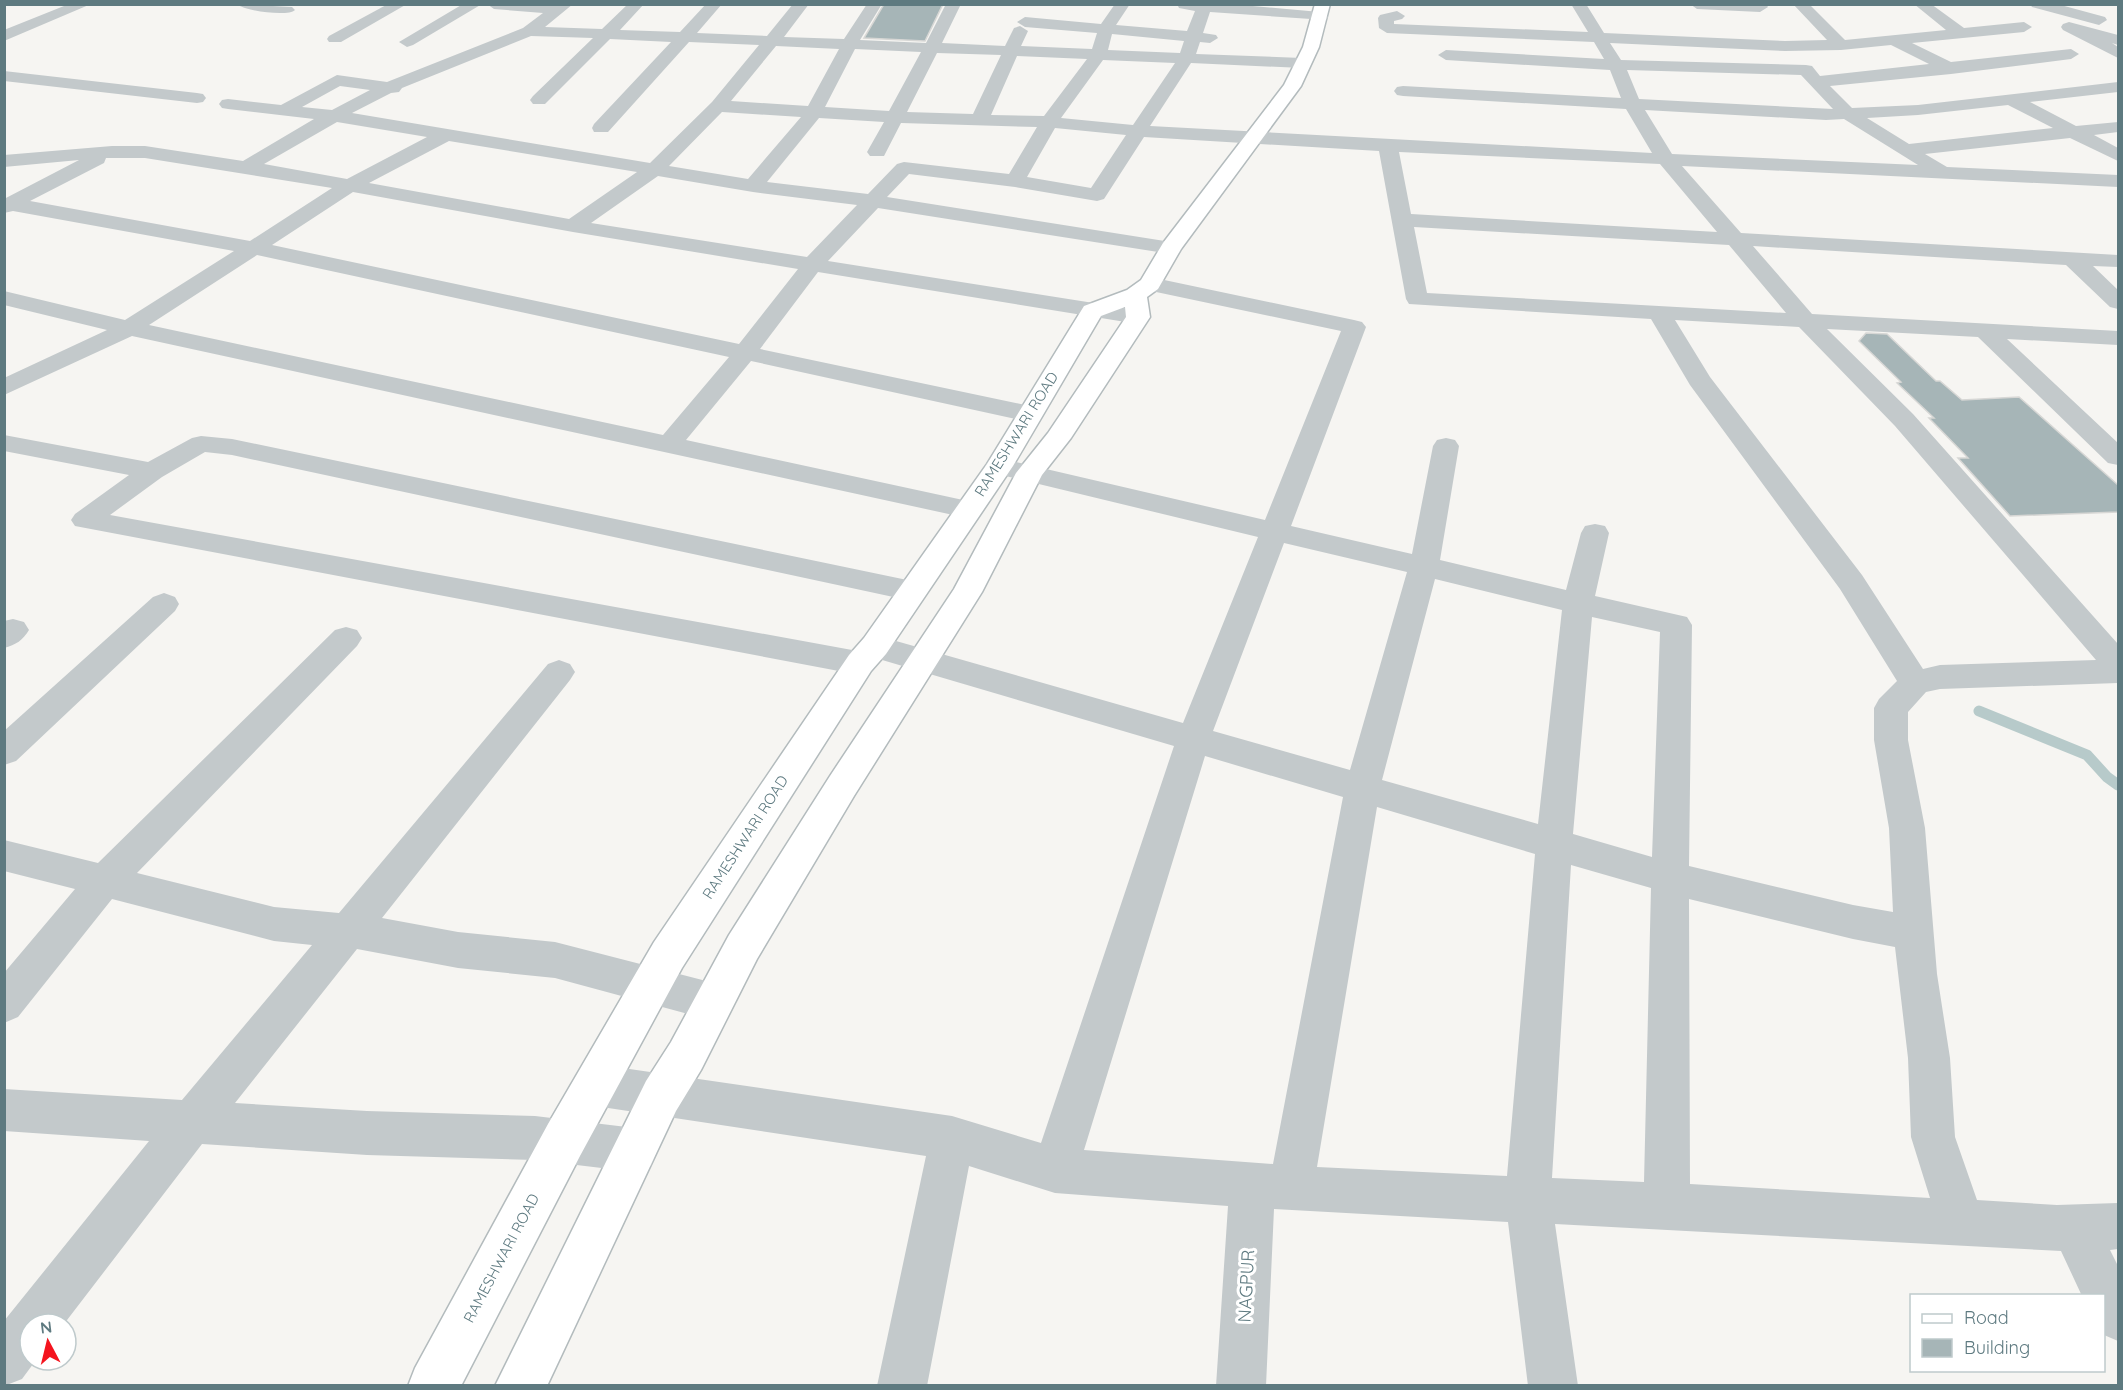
<svg xmlns="http://www.w3.org/2000/svg" width="2123" height="1390" viewBox="0 0 2123 1390" font-family="Quicksand,sans-serif">
	<style>
		.lines { fill: none; stroke-linecap: round; stroke-linejoin: round }
		.stream { stroke: #b7caca; stroke-width: 11 }
		.building { fill: #a6b5b7; stroke: #d7d7d5; stroke-width: 1.5 }
		.major-casing { stroke: #b3bbbd; stroke-width: 3 }
		.minor { fill: #c3c9cb; fill-rule: evenodd }
		.major { fill: #fff; fill-rule: evenodd }
		.labels { text-anchor: middle; dominant-baseline: central; stroke-width: 6; stroke-linejoin: round; paint-order: stroke }
		.street-label { font-size: 15px; fill: #5e7a80; stroke: #fff }
		.near-street-label { font-size: 18px; fill: #5e7a80; stroke: #fff }
	</style>
	<rect width="100%" height="100%" fill="#f6f5f2"/>
	<g class="lines">
		<path class="stream" d="M1979,711l108,44 20,22 11,8"/>
	</g>
	<path class="building" d="M884,4h59l-18,37 -61,-3z
		M1866,333l21,1 49,47h4l22,19 57,-3 99,88v27l-108,4 -52,-58h10l-39,-40h5l-37,-35 4,-1 -42,-41z"/>
	<g class="lines">
		<defs>
			<path id="major" d="M1315,4h15l-11,43 -18,39 -120,163 -23,40 -11,8 3,20 -79,121 -29,37 -60,117 -128,204 -97,163 -56,111 -25,41 -129,275h-52l151,-305 25,-39 58,-107 101,-159 124,-187 62,-116 32,-40 78,-116 -1,-10 -24,9 -88,150 -127,188 -15,17 -189,297 -102,188 -119,230h-53l7,-18 133,-244 106,-182 195,-287 15,-17 123,-174 97,-158 43,-16 14,-10 22,-37 121,-158 19,-38z"/>
		</defs>
		<use href="#major" class="major-casing"/>
		<path class="minor" d="M69,4h22l-87,37v-11z
			M237,4l55,3 3,3c-7,7 -51,1 -58,-6z
			M388,4h19l-66,38h-12l-2,-3 2,-3z
			M463,4h19l-69,41 -6,2 -8,-5z
			M487,4h86l-28,23 57,2 26,-25h16l-24,26 60,2 26,-28h16l-25,29 70,3 26,-32h16l-25,33 60,2 23,-35h15l-22,36 66,3 20,-39h15l-19,39 63,3 9,-18 6,-2 8,5 -7,15 71,3 5,-16 -72,-6 -8,-5 8,-5 76,7 14,-20h15l-14,21 71,6 8,-20 -16,-3 -2,-4h54l89,8 8,5 -2,3 -116,-8 -7,21 13,2 2,3 -8,5 -10,-1 -4,12 106,4 8,5 -8,5 -111,-5 -41,63 502,27 -26,-44 -223,-13 -6,-1 -3,-4 3,-4 6,-1 218,12 -11,-28 -164,-10 -8,-5 8,-5 158,9 -10,-17 -207,-9 -8,-5 -1,-10 2,-3 17,-4 8,5 -3,3 -8,2v3l194,8 -17,-28h15l18,29 181,8 42,-1 -34,-36h16l36,36 101,-10 -32,-26h17l33,24 60,-6 8,5 -8,5 -112,11 39,19 120,-13 8,5 -8,5 -120,15 -121,12 22,22 66,-3 200,-23v10l-88,10 46,24 42,-4v10l-24,3 24,13v13l-48,-23 -145,16 22,13 171,8v12l-436,-21 59,67 377,22v12l-25,-1 25,24v19l-8,-2 -44,-42 -313,-19 59,68 306,17v14l-111,-6 111,104v22l-10,-2 -130,-126 -151,-8 86,85 205,230v39l-178,6 -14,3 -18,20v28l17,88 12,146 13,84 5,79 22,63 80,5 61,-2v46l-8,1 8,16v75l-14,-6v-39h-22l-21,-45 -506,-27 23,162h-50l-20,-164 -234,-13 -8,177h-50l12,-180 -173,-13 -86,-27 -42,220h-50l49,-230 -331,-50 -15,-6 -7,-15 7,-15 15,-6 357,52 89,27 133,-397 -302,-89 4,6 -5,8 -11,4 -785,-149 -4,-6 4,-6 54,-39 -125,-24v-16l144,27 44,-24 9,-2 31,3 680,142 11,3 4,7 -4,7 -11,3 -680,-146 -27,-3 -43,25 -52,38 753,137 -4,-6 5,-8 11,-3 308,88 75,-186 -269,-65 -4,-6 4,-6 10,-2 266,62 76,-189 -199,-42 -3,-5 3,-5 8,-2 204,43 8,2 4,5 -75,199 121,28 21,-108 4,-6 9,-2 9,2 4,6 -19,114 126,30 15,-57 4,-7 10,-2 10,2 4,7 -14,63 92,21 5,8 -3,241 164,39 40,7 -4,-84 -15,-88v-32l5,-9 18,-18 -57,-92 -150,-204 -39,-66 -242,-15 -3,-5 -27,-148 -235,-14 -40,62 -7,2 -82,-14 -106,-13 -22,23 284,45 8,1 3,5 -3,5 -8,1 -293,-46 -50,53 310,49 8,2 4,5 -4,5 -8,2 -320,-52 -58,77 270,57 9,3 4,5 -4,5 -9,3 -279,-61 -65,79 291,63 4,6 -4,6 -10,3 -835,-182 -128,59v-17l103,-48 -103,-25v-14l121,29 109,-69 -221,-40 -9,2v-14l75,-39 -75,7v-12l108,-9h33l98,15 71,-42 -86,-10 -6,-1 -3,-4 3,-4 6,-1 53,6 56,-30 50,7 136,-54 20,-15 -49,-4zM1112,34l72,7 -4,12 -72,-3zM531,36l62,2 -60,58 -3,4 3,4h12l65,-65 61,3 -77,82 -2,4 2,4h14l81,-90 70,3 -47,57 -62,61 -298,-50 39,-20 8,-1 3,-4zM1610,43l175,8 56,-1 50,-5 38,19 -109,12 -8,-10 -6,-1 -185,-5zM776,46l63,3 -31,57 -77,-5zM855,49l66,3 -32,59 -64,-4zM937,53l64,2 -28,59 -66,-2zM1017,56l70,3 -43,57 -53,-1zM1103,60l72,3 -42,62 -72,-7zM1627,70l174,5 32,34 -194,-10zM340,86l30,4 -38,20 -30,-3zM2008,105l45,23 -144,16 -42,-26 51,-3zM1645,110l181,10 18,-1 74,46 -246,-11zM722,112l79,5 -53,62 -79,-13zM819,118l65,4 -17,30 3,4h14l17,-33 136,4 -28,47 -105,-12 -7,2 -29,30 -101,-12zM337,122l90,15 -80,42 -83,-15zM1055,128l71,7 -35,53 -64,-11zM449,141l188,31 -68,47 -200,-36zM1399,152l261,12 57,68 -306,-18zM106,158h39l187,30 -82,53 -220,-40 74,-38zM658,176l95,16 104,13 -50,52 -216,-34zM353,192l220,40 225,37 -59,75 -467,-99zM1414,227l315,18 57,68 -359,-20zM257,255l472,102 -66,78 -514,-110zM1675,320l124,7 96,99 201,234 -156,5 -17,4 -61,-94 -152,-198zM1284,543l123,29 -57,198 -137,-39zM1435,579l127,31 -24,214 -156,-44zM1592,617l68,15 -8,225 -79,-23zM1205,756l138,41 -70,367 -189,-14zM1377,807l158,47 -28,322 -190,-9zM1571,865l80,23 -7,294 -92,-4zM1689,899l164,40 42,8 13,111 3,79 19,61 -240,-14z
			M1690,4h76l2,3 -8,5 -63,-3z
			M2030,4h27l48,13 2,3 -8,5 -67,-18z
			M2069,22l49,13v10l-6,-2 6,4v11l-55,-28 -2,-3 2,-3z
			M4,71l193,22 6,1 3,4 -3,4 -6,1 -193,-22z
			M164,593l11,4 4,7 -4,7 -159,150 -12,4v-34l149,-134z
			M13,619l11,3 5,8c-6,10 -13,15 -25,18v-27z
			M346,627l11,3 5,8 -5,8 -220,227 137,34 65,6 209,-249 11,-4 11,4 5,8 -5,8 -188,238 76,14 97,10 159,41 14,6 6,13 -6,13 -14,6 -159,-43 -97,-10 -101,-19 -122,154 132,8 168,5 100,12 16,6 6,16 -6,16 -16,6 -100,-12 -168,-5 -165,-11 -138,180h-34v36h6l-14,19 -18,7v-65l145,-180 -145,-10v-42l178,11 130,-155 -38,-4 -162,-42 -94,118 -14,6v-50l71,-84 -71,-18v-31l94,23 237,-233z"/>
		<use href="#major" class="major"/>
	</g>
	<g class="labels">
		<g class="street-label">
			<text transform="translate(1016 434) rotate(-58)">RAMESHWARI ROAD</text>
			<text transform="translate(745 837) rotate(-57)">RAMESHWARI ROAD</text>
			<text transform="translate(501 1258) rotate(-62)">RAMESHWARI ROAD</text>
		</g>
		<g class="near-street-label">
			<text transform="translate(1246 1286) rotate(-87)">NAGPUR</text>
		</g>
	</g>
	<rect width="2123" height="1390" fill="none" stroke="#5e7a80" stroke-width="12"/>
	<rect x="1910" y="1294" width="195" height="78" fill="#ffffff" stroke="#bfcacc" stroke-width="1.5"/>
	<rect x="1922" y="1314" width="30" height="9" fill="#ffffff" stroke="#bfcacc" stroke-width="1.5"/>
	<text x="1964" y="1324" font-size="18" fill="#5e7a80">Road</text>
	<rect x="1922" y="1339" width="30" height="18" fill="#a6b5b7" stroke="#bfcacc" stroke-width="1.5"/>
	<text x="1964" y="1354" font-size="18" fill="#5e7a80">Building</text>
	<g transform="translate(48 1342) rotate(353)"><circle r="28" fill="#ffffff" stroke="#bfcacc" stroke-width="1.5"/>
	<path d="M0-4.5L10 22L0 15L-10 22Z" fill="#f4141e"/>
	<text y="-9" font-size="16" font-weight="bold" text-anchor="middle" fill="#5e7a80">N</text>
	</g>
</svg>
